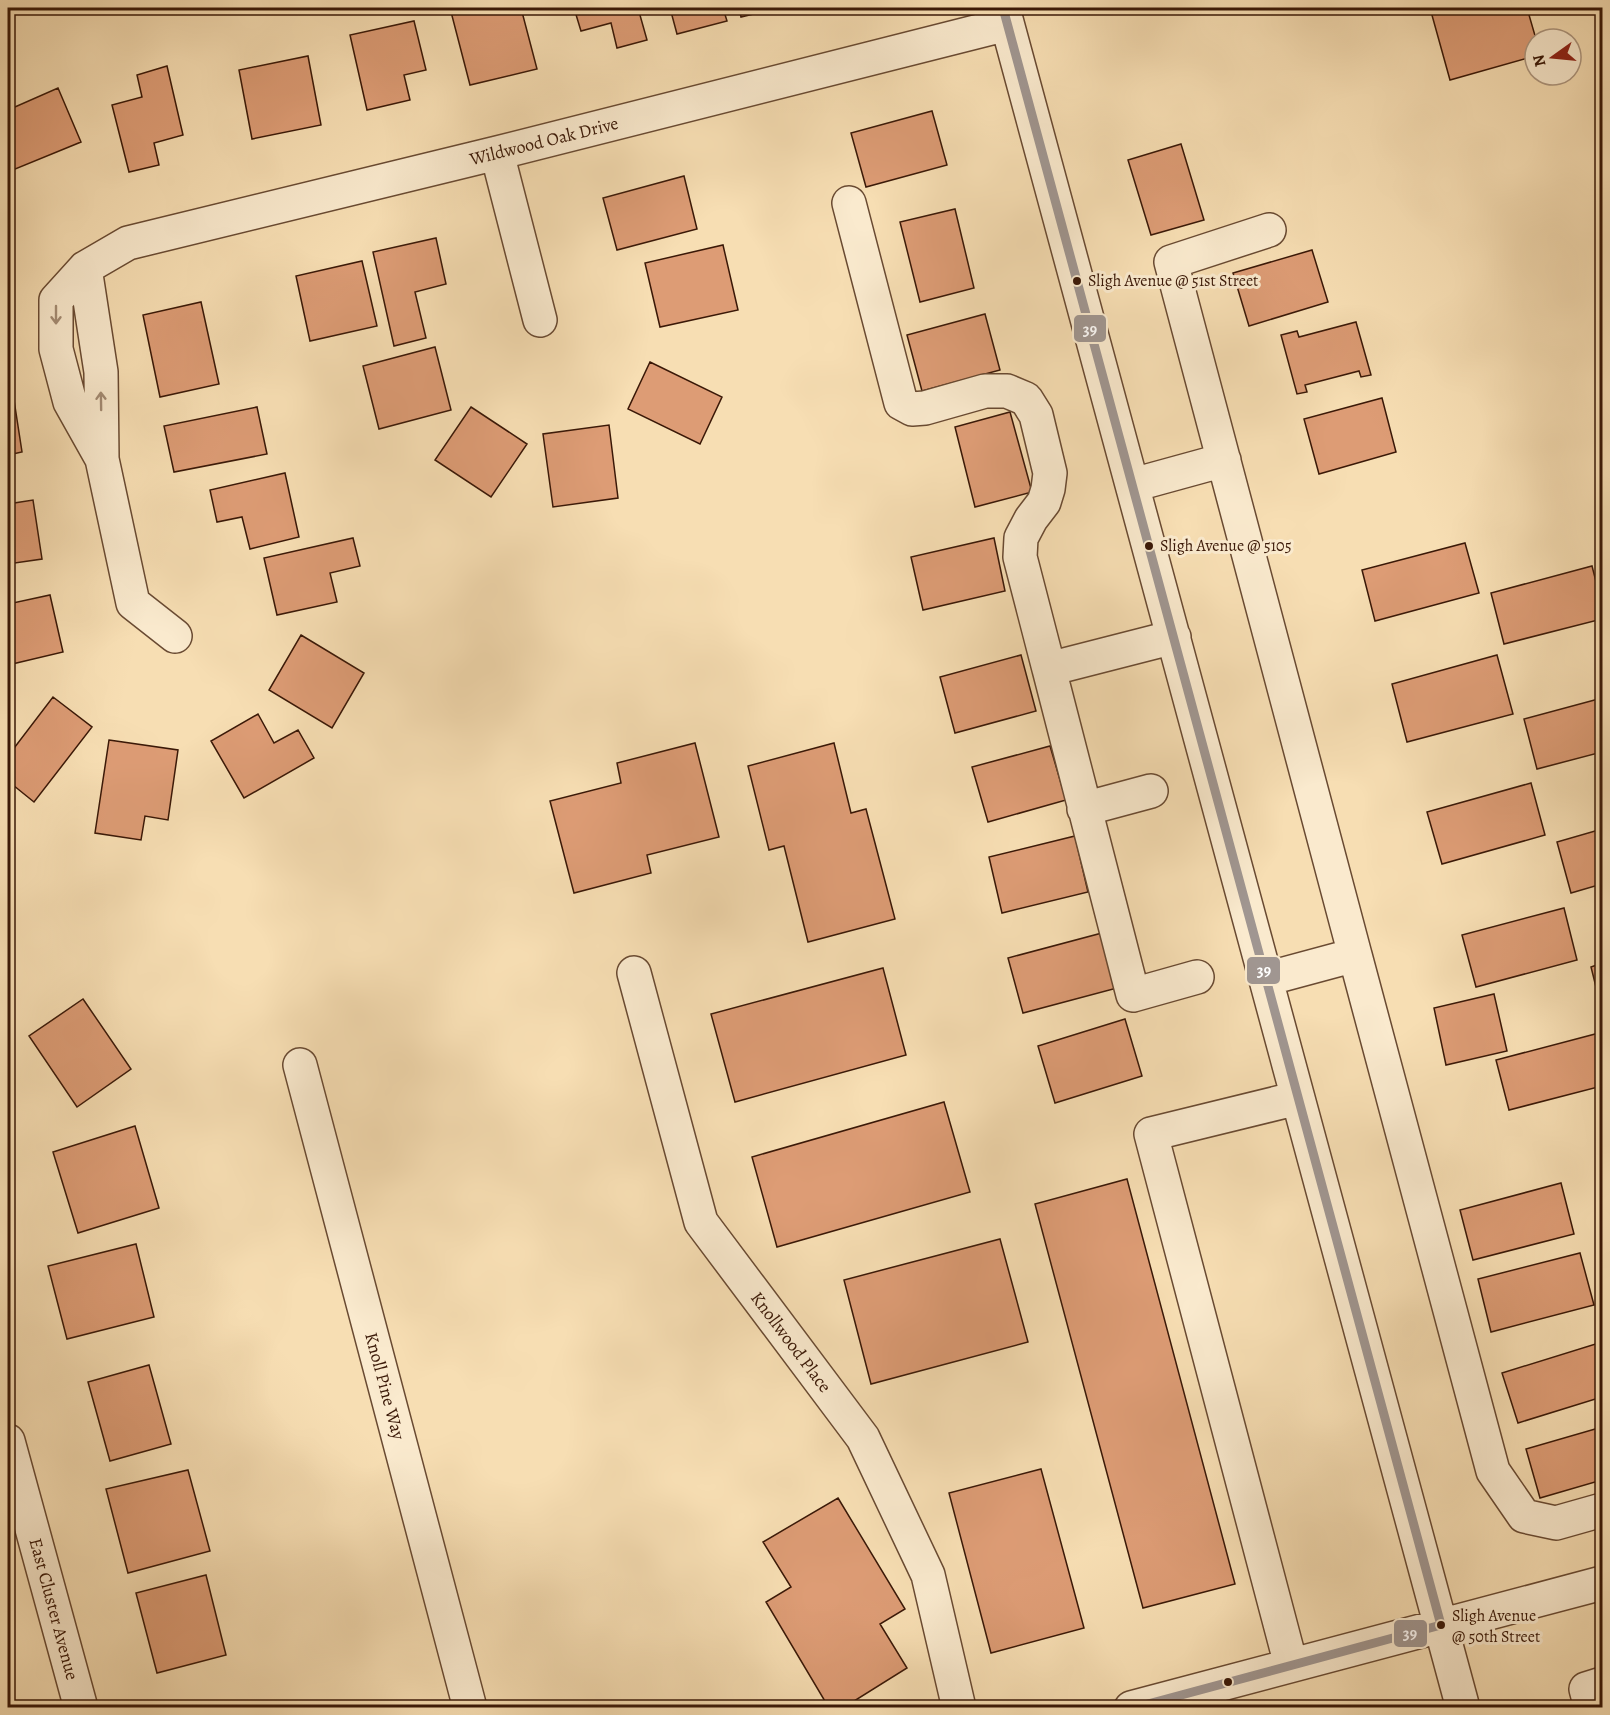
<svg xmlns="http://www.w3.org/2000/svg" width="1610" height="1715" viewBox="0 0 1610 1715" font-family="Alegreya,serif">
	<style>
		.building { fill: #dd9c75; stroke: #3a1807; stroke-width: 1.5 }
		.lines { fill: none; stroke-linecap: round; stroke-linejoin: round }
		.minor-casing { stroke: #694a32; stroke-width: 36 }
		.minor { stroke: #faeace; stroke-width: 33 }
		.bus-1-casing { stroke: #faeace; stroke-width: 14 }
		.bus-1 { stroke: #a09691; stroke-width: 9 }
		.oneway { stroke: #a48c74 }
		.bus-dot { fill: #3a1807; stroke: #faeace; stroke-width: 2 }
		.labels { text-anchor: middle; dominant-baseline: central; stroke-width: 6; stroke-linejoin: round; paint-order: stroke }
		.bus-label { font-size: 16px; fill: #3a1807; stroke: #faeace; text-anchor: start }
		.street-label { font-size: 18px; fill: #3a1807; stroke: #faeace }
		.line-badge { stroke: #faeace; stroke-width: 2 }
		.badge-label { font-size: 16px; text-anchor: middle; font-weight: bold; fill: #fff }
	</style>
	<rect width="100%" height="100%" fill="#f7deb3"/>
	<filter id="stains"><feTurbulence type="fractalNoise" baseFrequency=".00333" numOctaves="4"/><feColorMatrix values="0 0 0 0 .2 0 0 0 0 .09 0 0 0 0 .02 0 0 0 .5 -.17"/></filter>
	<radialGradient id="worn" r=".72"><stop offset=".6" stop-color="#630" stop-opacity="0"/><stop offset="1" stop-color="#630" stop-opacity=".3"/></radialGradient>
	<path class="building" d="M450,8h71l16,61 -67,16z
		M574,8h64l9,32 -30,8 -6,-25 -30,8z
		M670,8h53l4,13 -50,13z
		M739,8h39l-37,9z
		M1430,8h97l9,31 -1,17 -85,24z
		M414,21l12,49 -22,5 6,25 -43,10 -17,-75z
		M308,56l13,69 -69,14 -13,-69z
		M167,66l16,69 -29,8 5,22 -30,7 -17,-67 30,-8 -5,-22z
		M58,88l23,54 -73,30v-62z
		M932,111l15,54 -81,22 -15,-54z
		M1181,144l23,76 -53,15 -23,-75z
		M684,176l13,53 -80,21 -14,-52z
		M955,209l19,79 -54,14 -20,-80z
		M436,238l10,46 -31,8 11,46 -32,8 -21,-94z
		M723,245l15,65 -78,17 -15,-64z
		M1312,250l16,52 -79,24 -16,-53z
		M362,261l15,65 -67,15 -14,-65z
		M201,302l18,82 -59,13 -17,-82z
		M985,314l15,56 -78,21 -15,-56z
		M1356,322l15,53 -10,2 -2,-6 -54,14 2,7 -10,2 -16,-59 16,-4 2,6z
		M435,347l16,63 -72,19 -16,-63z
		M650,362l72,35 -22,47 -72,-35z
		M1382,398l14,54 -77,22 -15,-55z
		M14,400l8,52 -14,3v-54z
		M257,407l10,47 -93,18 -10,-46z
		M471,407l56,37 -36,53 -56,-37z
		M1010,412l22,80 -57,15 -20,-80z
		M609,425l9,73 -65,9 -10,-73z
		M285,473l14,64 -49,12 -8,-32 -25,5 -7,-32z
		M33,500l9,59 -34,5v-60z
		M353,538l7,28 -30,7 7,29 -60,13 -13,-57z
		M994,538l11,53 -82,19 -12,-53z
		M1465,543l14,50 -104,28 -13,-51z
		M1592,566l10,39v14l-98,25 -13,-51z
		M50,595l13,57 -55,13v-61z
		M301,635l63,38 -32,55 -63,-38z
		M1021,655l15,56 -81,22 -15,-56z
		M1497,655l16,59 -106,28 -15,-58z
		M53,697l39,30 -58,75 -26,-21v-25z
		M1602,698v54l-65,17 -13,-50z
		M258,714l16,29 24,-13 16,28 -70,40 -33,-57z
		M109,740l69,10 -10,70 -23,-4 -4,24 -46,-7z
		M695,743l24,94 -72,18 4,18 -77,20 -24,-92 71,-18 -4,-20z
		M834,743l17,70 15,-4 29,110 -87,23 -24,-96 -15,4 -21,-84z
		M1050,746l16,54 -78,22 -16,-55z
		M1531,783l14,52 -103,29 -15,-52z
		M1602,829v55l-31,9 -14,-51z
		M1075,836l13,56 -86,21 -13,-56z
		M1564,908l13,52 -101,27 -14,-52z
		M1102,933l15,55 -94,25 -15,-55z
		M1602,963v48l-11,-44z
		M883,968l23,87 -171,47 -24,-88z
		M1494,994l13,57 -61,14 -12,-57z
		M83,999l48,70 -54,38 -48,-71z
		M1125,1019l17,57 -87,27 -17,-57z
		M1599,1033l3,15v38l-93,24 -13,-50z
		M944,1102l26,90 -193,55 -25,-90z
		M135,1126l24,82 -81,25 -25,-81z
		M1127,1179l108,405 -92,24 -108,-404z
		M1561,1183l13,51 -101,26 -13,-50z
		M1000,1239l28,103 -157,42 -27,-104z
		M136,1244l18,73 -87,22 -19,-73z
		M1580,1253l14,52 -103,27 -13,-53z
		M1602,1342v55l-84,26 -16,-50z
		M149,1365l22,79 -61,17 -22,-79z
		M1602,1427v53l-62,18 -14,-49z
		M1041,1469l43,159 -93,25 -42,-160z
		M188,1470l22,81 -82,22 -22,-84z
		M838,1498l67,111 -25,15 27,44 -64,40h-14l-63,-106 25,-15 -28,-45z
		M206,1575l20,80 -69,18 -21,-80z"/>
	<g class="lines">
		<defs>
			<path id="minor" d="M1003,8l460,1700
				M497,153l43,167
				M849,203l52,200 11,6 13,-1 60,-17h22l19,8 10,16 14,58 -2,16 -4,13 -13,17 -10,19 -1,19 29,112
				M1269,230l-98,32 184,693
				M85,268l16,104 1,87 31,144 42,33
				M102,459l-32,-57 -14,-53v-49l29,-32 43,-25 369,-90 510,-129
				M1133,485l91,-25
				M1174,637l-125,32 84,326 64,-18
				M1084,809l67,-18
				M634,973l67,249 162,216 65,137 31,133
				M1266,979l89,-24 138,516 31,45 32,7 46,-13
				M300,1065l170,643
				M8,1441l73,267
				M1291,1665l-140,-531 147,-36
				M1131,1708l471,-125
				M1591,1708l-5,-19 16,-5"/>
		</defs>
		<use href="#minor" class="minor-casing"/>
		<use href="#minor" class="minor"/>
		<defs>
			<path id="bus-1" d="M1003,8l438,1617 -308,83"/>
		</defs>
		<use href="#bus-1" class="bus-1-casing"/>
		<use href="#bus-1" class="bus-1"/>
	</g>
	<defs><path id="oneway-shaft" d="M-6 0H5M1.5-3L5.5 0L1.5 3" fill="none" stroke-width="1.6" stroke-linecap="round" stroke-linejoin="round" transform="scale(1.5)"/></defs>
	<g class="oneway">
		<use href="#oneway-shaft" transform="translate(56 315) rotate(90)"/>
		<use href="#oneway-shaft" transform="translate(101 401) rotate(-91)"/>
	</g>
	<g class="bus-dot">
		<circle cx="1077" cy="281" r="5"/>
		<circle cx="1149" cy="546" r="5"/>
		<circle cx="1441" cy="1625" r="5"/>
		<circle cx="1228" cy="1682" r="5"/>
	</g>
	<g class="labels">
		<g class="bus-label">
			<text x="1088" y="281">Sligh Avenue @ 51st Street</text>
			<text x="1160" y="546">Sligh Avenue @ 5105</text>
			<text x="1452" y="1616">Sligh Avenue<tspan x="1452" dy="21">@ 50th Street</tspan></text>
		</g>
		<g class="street-label">
			<text transform="translate(544 141) rotate(-14)">Wildwood Oak Drive</text>
			<text transform="translate(791 1342) rotate(53)">Knollwood Place</text>
			<text transform="translate(385 1386) rotate(75)">Knoll Pine Way</text>
			<text transform="translate(54 1609) rotate(75)">East Cluster Avenue</text>
		</g>
	</g>
	<g class="line-badge">
		<rect x="1073" y="314" width="34" height="29" rx="6" fill="#a09691"/>
		<rect x="1246" y="956" width="35" height="29" rx="6" fill="#a09691"/>
		<rect x="1393" y="1619" width="35" height="29" rx="6" fill="#a09691"/>
	</g>
	<g class="badge-label">
		<text x="1090" y="335">39</text>
		<text x="1264" y="976">39</text>
		<text x="1410" y="1639">39</text>
	</g>
	<rect width="1610" height="1715" fill="none" stroke="#f7deb3" stroke-width="30"/>
	<rect x="9" y="9" width="1592" height="1697" fill="none" stroke="#3a1807" stroke-width="3"/>
	<rect x="15" y="15" width="1580" height="1685" fill="none" stroke="#3a1807" stroke-width="1.5"/>
	<g transform="translate(1553 57) rotate(255)"><circle r="28" fill="#faeace" stroke="#ad967e" stroke-width="1.5"/>
	<path d="M0-4.5L10 22L0 15L-10 22Z" fill="#8f2418"/>
	<text y="-9" font-size="16" font-weight="bold" text-anchor="middle" fill="#3a1807">N</text>
	</g>
	<rect width="100%" height="100%" filter="url(#stains)"/>
	<rect width="100%" height="100%" fill="url(#worn)"/>
</svg>
